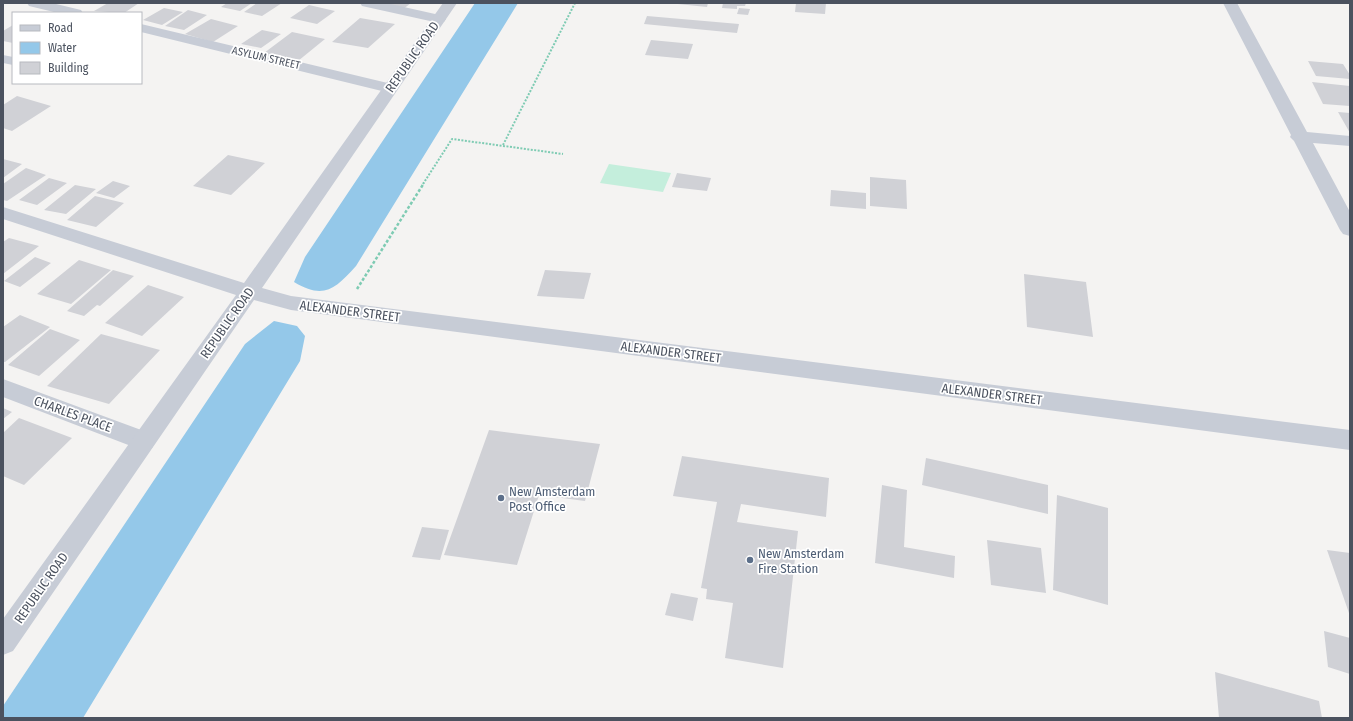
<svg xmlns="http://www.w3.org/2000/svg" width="1353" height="721" viewBox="0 0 1353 721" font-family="'Fira Sans Condensed',sans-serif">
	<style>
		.green { fill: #c4eedc }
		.water { fill: #94c8e9 }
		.building { fill: #d0d1d6 }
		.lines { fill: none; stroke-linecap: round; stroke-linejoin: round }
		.path-far1 { stroke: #7ecbb3; stroke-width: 2; stroke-dasharray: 2 1.5; stroke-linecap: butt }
		.path { stroke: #7ecbb3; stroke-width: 2.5; stroke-dasharray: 3 2; stroke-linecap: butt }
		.service { fill: #c7ccd6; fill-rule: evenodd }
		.minor { fill: #c7ccd6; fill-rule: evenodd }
		.tertiary { fill: #c7ccd6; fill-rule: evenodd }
		.service-dot { fill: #5c6f8a; stroke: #fff; stroke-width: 1.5 }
		.labels { text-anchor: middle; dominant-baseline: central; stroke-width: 3.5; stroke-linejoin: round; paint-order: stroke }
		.far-street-label { font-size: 11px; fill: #4b525f; stroke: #fff }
		.street-label { font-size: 13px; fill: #4b525f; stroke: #fff }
		.service-label { font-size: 13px; fill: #4e5e75; stroke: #fff; text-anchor: start }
	</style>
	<rect width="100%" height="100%" fill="#f4f3f2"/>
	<path class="green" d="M609,164l62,9 -8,19 -63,-9z"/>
	<path class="water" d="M475,3h43l-162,263c-21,23 -32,34 -62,16l11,-25z
		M274,321l23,5 8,10 -5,25 -217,357h-80v-12l242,-362z"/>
	<path class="building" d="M108,3h31l-15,10 -30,-2z
		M227,3h25l-12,8 -19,-4z
		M257,3h25l-20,13 -18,-4z
		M375,3h36l-9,7z
		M668,3h40l-1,4z
		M723,3h23l-1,3h-8v3l-15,-1z
		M796,3h30l-1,11 -30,-2z
		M309,5l26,6 -18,13 -27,-6z
		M164,8l19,4 -21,13 -19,-5z
		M739,8l11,1 -2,6 -11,-1z
		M188,10l19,5 -23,15 -19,-4z
		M647,16l92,8 -2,9 -93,-9z
		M360,18l35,6 -27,24 -36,-6z
		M211,19l27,7 -25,16 -28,-8z
		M13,25v18l-10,-2v-10z
		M262,30l19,4 -20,14 -20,-4z
		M292,32l33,7 -27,22 -34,-8z
		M651,40l42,4 -5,15 -43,-4z
		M1308,61l35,3 7,11v4l-34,-3z
		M1312,82l38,4v20l-27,-2z
		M17,96l34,10 -39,25 -9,-3v-23z
		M1338,112l12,1v20z
		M228,155l37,8 -34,32 -38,-9z
		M3,159l19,5 -19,14z
		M26,168l20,7 -39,26 -4,-1v-16z
		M677,173l34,5 -4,13 -35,-4z
		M870,177l36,3 1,29 -37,-3z
		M49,178l18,5 -30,22 -18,-5z
		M113,181l17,5 -16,12 -18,-5z
		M75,185l21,4 -30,25 -22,-4z
		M831,190l35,3v16l-36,-3z
		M95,196l29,7 -28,24 -29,-7z
		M9,238l30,8 -36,28v-32z
		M35,257l16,6 -31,24 -16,-6z
		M79,260l32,10 -40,34 -34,-10z
		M113,270l21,6 -34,30 -3,-1 -13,11 -17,-5z
		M545,270l46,3 -7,26 -47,-3z
		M1024,274l62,8 7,55 -66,-10z
		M148,285l36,12 -42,39 -37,-13z
		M20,315l30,12 -45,35h-2v-35z
		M50,329l30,11 -41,36 -31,-11z
		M101,334l59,16 -51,54 -62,-18z
		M3,408l9,4 -9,7z
		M19,418l53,20 -48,47 -21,-9v-43z
		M489,430l111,14 -15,57 -46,-6 -22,70 -73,-10z
		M682,456l147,22 -3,39 -85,-13 -4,18 61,9 -15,137 -58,-10 8,-55 -27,-4 1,-10 -6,-1 16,-86 -44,-6z
		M926,458l122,27v29l-126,-29z
		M882,485l25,5 -3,57 51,9 -1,22 -79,-15z
		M1057,495l51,13v97l-55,-15z
		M422,527l27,3 -9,30 -28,-3z
		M987,540l54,8 5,45 -55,-8z
		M1327,550l23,3v63z
		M671,593l27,5 -5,23 -28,-6z
		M1324,631l26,7v36l-22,-7z
		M1215,672l104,29 3,17h-103z"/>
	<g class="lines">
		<path class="path-far1" d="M503,145l72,-142
			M423,184l29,-45 111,15"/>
		<path class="path" d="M357,289l67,-106"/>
		<path class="service" d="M3,55l10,2v8l-10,-2z"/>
		<path class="minor" d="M27,3h25l29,7 2,3h-25l-29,-7z
			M360,3h26l58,13 2,3 -2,3 -5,1 -77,-17z
			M1223,3h14l70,129 43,4v10l-37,-3 37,69v24l-7,-2 -3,-4 -46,-89 -4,-4 1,-2z
			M141,24l255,61 2,3 -2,3 -6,2 -249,-61z
			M3,379l149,55 4,7 -4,7 -8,3 -141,-54z"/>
		<path class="tertiary" d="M443,3h14l-195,285 29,8 1059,134v20l-1059,-140 -37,-10 -241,351 -10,4v-36l233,-324 -233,-76v-12l241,76z"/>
	</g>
	<g class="service-dot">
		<circle cx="501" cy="498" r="4"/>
		<circle cx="750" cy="560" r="4"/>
	</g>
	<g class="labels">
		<g class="far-street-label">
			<text transform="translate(266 58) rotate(13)">ASYLUM STREET</text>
		</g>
		<g class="street-label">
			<text transform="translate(412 57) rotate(-55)">REPUBLIC ROAD</text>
			<text transform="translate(350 311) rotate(7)">ALEXANDER STREET</text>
			<text transform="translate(227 323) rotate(-55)">REPUBLIC ROAD</text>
			<text transform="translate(671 352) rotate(7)">ALEXANDER STREET</text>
			<text transform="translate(992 394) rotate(7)">ALEXANDER STREET</text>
			<text transform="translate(73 414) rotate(20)">CHARLES PLACE</text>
			<text transform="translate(41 588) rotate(-55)">REPUBLIC ROAD</text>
		</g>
		<g class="service-label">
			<text x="509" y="491">New Amsterdam<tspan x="509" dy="15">Post Office</tspan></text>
			<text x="758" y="553">New Amsterdam<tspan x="758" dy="15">Fire Station</tspan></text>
		</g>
	</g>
	<rect width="1353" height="721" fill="none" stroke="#4b525f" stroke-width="8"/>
	<rect x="12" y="12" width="130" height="72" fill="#ffffff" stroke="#b7babf"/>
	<rect x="20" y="25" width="20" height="6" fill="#c7ccd6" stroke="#b7babf"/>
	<text x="48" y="32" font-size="12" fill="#4b525f">Road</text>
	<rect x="20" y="42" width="20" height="12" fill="#94c8e9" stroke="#b7babf"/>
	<text x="48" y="52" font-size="12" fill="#4b525f">Water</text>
	<rect x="20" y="62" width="20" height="12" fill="#d0d1d6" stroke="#b7babf"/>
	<text x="48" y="72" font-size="12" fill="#4b525f">Building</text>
</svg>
